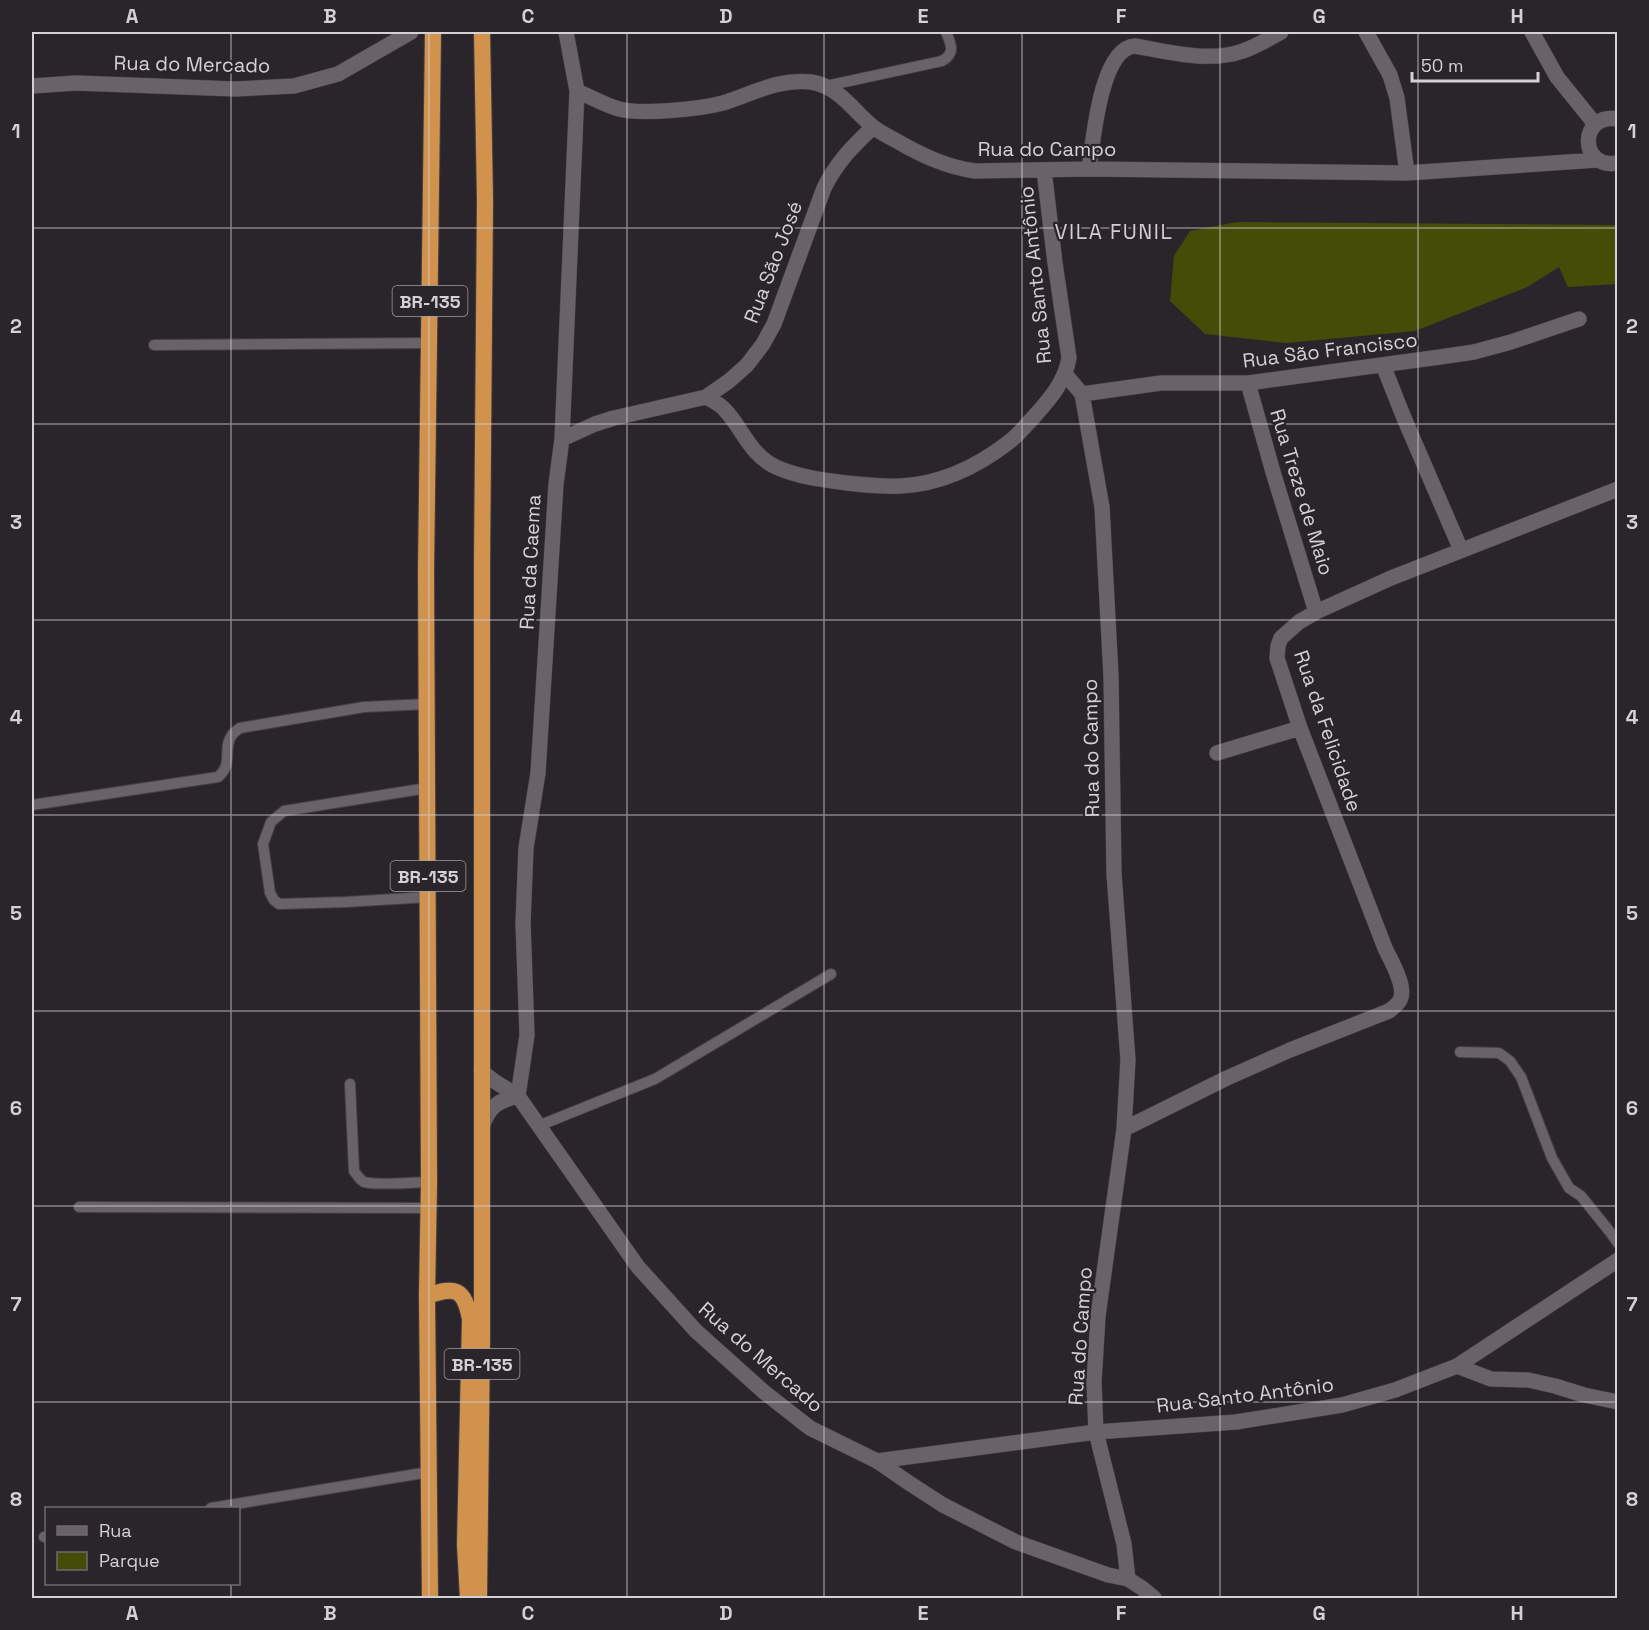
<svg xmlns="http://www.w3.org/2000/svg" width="1649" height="1630" viewBox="0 0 1649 1630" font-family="'Space Grotesk',sans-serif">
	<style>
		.green { fill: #454c08 }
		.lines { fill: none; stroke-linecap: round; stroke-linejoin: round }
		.service-casing { stroke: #454145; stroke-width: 12 }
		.minor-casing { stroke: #454145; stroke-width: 16 }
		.tertiary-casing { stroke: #454145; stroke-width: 16 }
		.trunk-casing { stroke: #454145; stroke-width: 18 }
		.service { stroke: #696369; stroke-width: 10 }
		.minor { stroke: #696369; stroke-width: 15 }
		.tertiary { stroke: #696369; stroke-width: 15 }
		.trunk { stroke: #d0924d; stroke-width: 16 }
		.grid { fill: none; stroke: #d4d1d4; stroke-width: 1.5; stroke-opacity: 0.55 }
		.labels { text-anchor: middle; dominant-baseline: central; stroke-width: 4.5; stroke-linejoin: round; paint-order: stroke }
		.shield { fill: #2a252a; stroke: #a19da1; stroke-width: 1.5 }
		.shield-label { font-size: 18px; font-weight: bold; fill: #d4d1d4 }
		.street-label { font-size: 20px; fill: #d4d1d4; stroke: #2a252a }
		.neighbourhood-label { font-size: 21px; letter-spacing: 1.5px; fill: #d4ced4; stroke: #2a252a }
		.neatline { fill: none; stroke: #d4d1d4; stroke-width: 2 }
		.grid-label { font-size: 20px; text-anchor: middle; font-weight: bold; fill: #d4d1d4 }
	</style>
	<rect width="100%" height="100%" fill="#2a252a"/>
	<path class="green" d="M1237,222l380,3v59l-49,3 -9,-20 -32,20 -112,44 -129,12 -81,-9 -35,-33 4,-45 16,-25z"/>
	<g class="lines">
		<defs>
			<path id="service" d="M826,86l116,-25c14,-8 9,-17 4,-29
				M154,345l276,-2
				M427,788l-143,23 -13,11 -8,22 7,49 4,7 5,4 66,-2 83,-5
				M32,805l186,-28c16,-13 4,-29 14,-42 2,-3 5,-5 8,-7l124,-21 63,-3
				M1460,1052l39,1 11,8 11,16 31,81 17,30 12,8 29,36 8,11
				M350,1084l4,87c3,4 6,9 10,11 11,4 51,0 65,0
				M538,1126l117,-47 176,-105
				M79,1207l348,1
				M211,1508l218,-36
				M44,1537h2"/>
			<path id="minor" d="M1366,32l24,43 7,23 10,75
				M1532,32l25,45 38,47
				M32,86l44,-3 159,6 59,-3 44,-12 73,-42
				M577,91c14,6 28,14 42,18 23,6 81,0 104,-6 29,-9 56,-25 88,-21 27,4 41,27 61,44 7,6 16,10 23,14 26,15 51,27 80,31l114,-2 318,4 190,-13
				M1618,119c-39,-7 -40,51 0,44
				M1089,169c4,-26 11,-121 46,-123 34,6 74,17 108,5 13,-5 26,-12 38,-19
				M1383,365l21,53 57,132
				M1065,374l17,20 20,113 9,169 3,198 14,186 -4,69 -26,187 -4,66 2,50 28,112 4,35
				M1248,383l25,89 43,140
				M1082,394l79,-11h87l192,-26 34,-5 37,-10 68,-23
				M706,397c7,4 14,7 19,13 18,19 25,45 51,57 22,10 47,13 71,16 18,2 36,4 54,3 40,-2 77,-20 108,-44 9,-7 15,-15 23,-23 16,-18 33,-36 37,-61l-14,-95 -11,-93
				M562,439l33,-15 19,-6 92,-21 23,-16 18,-16 16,-21 11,-20 50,-136c13,-26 28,-41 49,-61
				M1217,753l83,-25
				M518,1096l9,-61 -4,-112 3,-75 12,-75 18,-289 6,-45 15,-348 -11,-59
				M1124,1129l103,-51 63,-28 99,-39c4,-3 9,-7 11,-11 7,-13 -9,-39 -15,-52l-85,-220 -23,-70 1,-12 3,-8 18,-16 17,-10 75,-34 227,-89
				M1457,1366l34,13 37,1 27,6 29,9 34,7
				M877,1461l32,22 34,22 73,37 92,33 20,4 14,9 12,10"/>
			<path id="tertiary" d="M481,1071l13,10 24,15 120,171 58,64 68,61 46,36 67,33 219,-29 140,-10 106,-17 53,-15 62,-24 161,-106
				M482,1127c7,-20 15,-26 36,-31"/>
			<path id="trunk" d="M427,1296c28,-10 37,-8 43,23l-5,226 3,53
				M430,1598l-3,-302 2,-114 -3,-611 7,-539
				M479,1598l3,-261v-772l3,-364 -3,-169"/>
		</defs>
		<use href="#service" class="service-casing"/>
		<use href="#minor" class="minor-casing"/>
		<use href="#tertiary" class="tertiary-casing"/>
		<use href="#trunk" class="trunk-casing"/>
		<use href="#service" class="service"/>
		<use href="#minor" class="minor"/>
		<use href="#tertiary" class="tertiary"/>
		<use href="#trunk" class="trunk"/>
	</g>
	<path class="grid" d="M231,32v1476M429,32v1566M627,32v1566M824,32v1566M1022,32v1566M1220,32v1566M1418,32v1566M32,228h1586M32,424h1586M32,620h1586M32,815h1586M32,1011h1586M32,1206h1586M32,1402h1586M231,1584v14"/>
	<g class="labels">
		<g class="shield">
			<rect x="392.5" y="286" width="75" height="30" rx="4.5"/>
			<rect x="390.5" y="861" width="75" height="30" rx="4.5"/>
			<rect x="444.5" y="1349" width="75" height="30" rx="4.5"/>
		</g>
		<g class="shield-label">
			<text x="430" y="301">BR-135</text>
			<text x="428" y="876">BR-135</text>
			<text x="482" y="1364">BR-135</text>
		</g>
		<g class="street-label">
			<text transform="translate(192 64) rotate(1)">Rua do Mercado</text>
			<text x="1047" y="149">Rua do Campo</text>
			<text transform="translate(773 262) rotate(-69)">Rua São José</text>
			<text transform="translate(1035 275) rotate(-96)">Rua Santo Antônio</text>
			<text transform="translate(1330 350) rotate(-7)">Rua São Francisco</text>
			<text transform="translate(1302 492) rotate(73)">Rua Treze de Maio</text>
			<text transform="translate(530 562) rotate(-87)">Rua da Caema</text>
			<text transform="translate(1328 731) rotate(71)">Rua da Felicidade</text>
			<text transform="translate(1091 748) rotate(-91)">Rua do Campo</text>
			<text transform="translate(1080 1336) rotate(-86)">Rua do Campo</text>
			<text transform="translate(761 1357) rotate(41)">Rua do Mercado</text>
			<text transform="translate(1245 1395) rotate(-7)">Rua Santo Antônio</text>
		</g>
		<g class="neighbourhood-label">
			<text x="1114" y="231">VILA FUNIL</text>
		</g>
	</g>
	<rect width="1649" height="1630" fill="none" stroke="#2a252a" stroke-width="66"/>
	<rect x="45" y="1507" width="195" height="78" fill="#2a252a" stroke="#6e6a6e" stroke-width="1.5"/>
	<rect x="57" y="1526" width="30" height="9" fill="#696369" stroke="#6e6a6e" stroke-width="1.5"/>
	<text x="99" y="1537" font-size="18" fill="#d4d1d4">Rua</text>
	<rect x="57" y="1552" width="30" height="18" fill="#454c08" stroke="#6e6a6e" stroke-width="1.5"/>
	<text x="99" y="1567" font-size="18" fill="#d4d1d4">Parque</text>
	<path d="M1412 72v9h126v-9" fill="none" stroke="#d4d1d4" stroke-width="3"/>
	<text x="1421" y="72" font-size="18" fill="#d4d1d4" stroke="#2a252a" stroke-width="4.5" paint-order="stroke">50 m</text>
	<rect x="33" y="33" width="1583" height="1564" class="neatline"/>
	<g class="grid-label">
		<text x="132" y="23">A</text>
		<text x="330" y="23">B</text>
		<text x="528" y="23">C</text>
		<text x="726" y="23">D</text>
		<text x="923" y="23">E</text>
		<text x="1121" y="23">F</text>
		<text x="1319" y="23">G</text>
		<text x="1517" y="23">H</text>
		<text x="16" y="138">1</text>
		<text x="1632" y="138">1</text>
		<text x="16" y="333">2</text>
		<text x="1632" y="333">2</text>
		<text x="16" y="529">3</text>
		<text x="1632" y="529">3</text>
		<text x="16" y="724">4</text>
		<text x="1632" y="724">4</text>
		<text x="16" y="920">5</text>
		<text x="1632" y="920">5</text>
		<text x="16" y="1115">6</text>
		<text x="1632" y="1115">6</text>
		<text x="16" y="1311">7</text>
		<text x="1632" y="1311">7</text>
		<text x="16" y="1506">8</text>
		<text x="1632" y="1506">8</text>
		<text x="132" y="1620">A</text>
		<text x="330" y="1620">B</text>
		<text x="528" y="1620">C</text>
		<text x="726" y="1620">D</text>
		<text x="923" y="1620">E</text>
		<text x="1121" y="1620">F</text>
		<text x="1319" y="1620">G</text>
		<text x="1517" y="1620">H</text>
	</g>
</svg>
